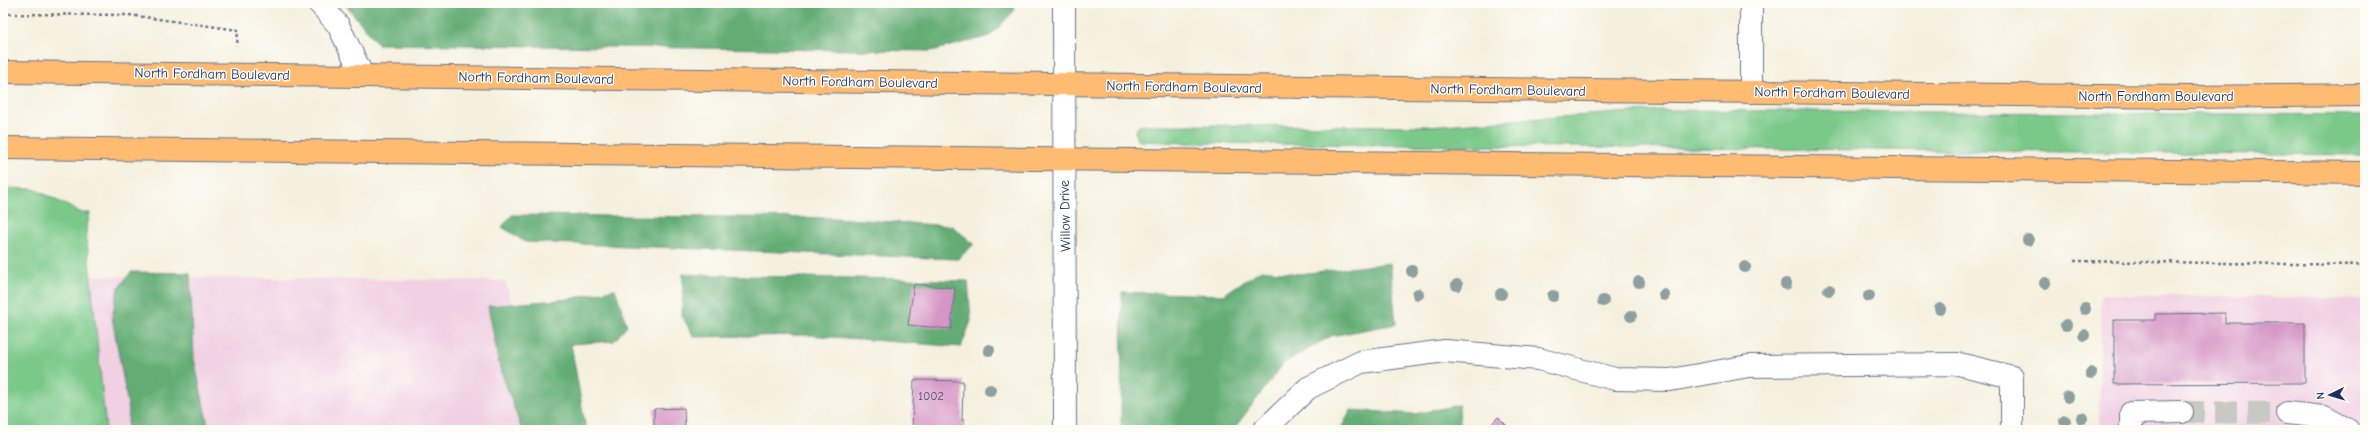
<svg xmlns="http://www.w3.org/2000/svg" width="2368" height="433" viewBox="0 0 2368 433" font-family="'Comic Neue',sans-serif">
	<style>
		.built { fill: #f1d0e3 }
		.green { fill: #7ac989; stroke: #4a7c74 }
		.forest { fill: #63ad75; stroke: #3f6e6a }
		.building { fill: #d695c6 }
		.lines { fill: none; stroke-linecap: round; stroke-linejoin: round }
		.minor-tunnel { stroke: #c9c9c4; stroke-width: 22; stroke-dasharray: 22 11; stroke-linecap: butt }
		.minor-casing { stroke: #67738b; stroke-width: 24 }
		.highway-casing { stroke: #67738b; stroke-width: 24 }
		.path { stroke: #67738b; stroke-width: 2.5; stroke-dasharray: 3 3; stroke-linecap: butt }
		.minor { stroke: #fff; stroke-width: 22 }
		.highway { stroke: #febb71; stroke-width: 22 }
		.tree { fill: #8d9f9f }
		.labels { text-anchor: middle; dominant-baseline: central; stroke-width: 3; stroke-linejoin: round; paint-order: stroke }
		.number-label { font-size: 12px; fill: #4a4878 }
		.street-label { font-size: 14px; fill: #1b2f5e; stroke: #fdfcf7 }
	</style>
	<rect width="100%" height="100%" fill="#fdfcf7"/>
	<filter id="ink" filterUnits="userSpaceOnUse"><feTurbulence type="fractalNoise" baseFrequency=".025" numOctaves="2"/><feDisplacementMap in="SourceGraphic" scale="8" xChannelSelector="R" yChannelSelector="G"/><feConvolveMatrix kernelMatrix="1 2 1 2 8 2 1 2 1" color-interpolation-filters="sRGB"/></filter>
	<filter id="wash" filterUnits="userSpaceOnUse"><feTurbulence type="fractalNoise" baseFrequency=".012" numOctaves="4" result="noise"/><feDisplacementMap in="SourceGraphic" scale="16" xChannelSelector="R" yChannelSelector="G"/><feGaussianBlur stdDeviation="0.9" result="paint"/><feColorMatrix in="noise" values="0 0 0 0 0 0 0 0 0 0 0 0 0 0 0 0 0 1.4 0 .05"/><feComposite in="paint" operator="in"/></filter>
	<g filter="url(#wash)">
		<rect width="100%" height="100%" fill="#f5f0de"/>
		<path class="built" d="M3,275l502,6 47,149h-549z
			M2101,294l264,5v131h-266z"/>
		<path class="green" d="M1661,110l704,5v40l-1177,-12 -47,-2 -3,-1 -3,-8 4,-6 5,-1 284,1z
			M3,188l31,1 48,24h8l-4,17 20,200h-103z"/>
		<path class="forest" d="M344,3h669l2,7 -25,26 -59,15 -553,-7z
			M512,215l321,3 119,8 22,18 -16,15 -433,-17 -23,-15z
			M1390,263l6,61 -65,12 -47,27 -51,67h-112l1,-138 101,3 38,-25 39,4z
			M131,272l59,1 4,86 15,71h-82l2,-19 -17,-94 6,-28z
			M683,274c95,4 190,3 285,7l3,40 -10,26 -153,-12 -114,2 -12,-21z
			M615,289l12,37 -13,15 -43,3 15,86h-64l-22,-62 -12,-62 82,-7z
			M1459,405l1,19 -4,6h-116l11,-20 64,4z"/>
		<g id="blocks">
			<path class="building" d="M914,284l41,4 -4,41 -43,-4z
				M2225,313v10h80v60l-191,1v-64h41v-6z
				M914,380l49,1 -1,39h2v10h-52z
				M684,408l1,22h-31v-21z
				M1498,417l13,13h-25z"/>
		</g>
	</g>
	<g filter="url(#ink)">
		<use href="#blocks" fill-opacity="0" stroke="#67738b" stroke-width="1"/>
		<g class="lines">
			<path class="minor-tunnel" d="M2182,412l105,1"/>
			<defs>
				<path id="minor" d="M319,3l19,22 25,51
					M1064,3l1,427
					M1751,3v89
					M2287,413l37,4 24,13
					M1264,430l44,-42 53,-26 84,-11 93,8 77,20 55,1 79,-14 210,-2 53,13v53
					M2131,430v-17l51,-1"/>
				<path id="highway" d="M3,72l2188,25 174,-2
					M3,148l2362,25"/>
			</defs>
			<use href="#minor" class="minor-casing"/>
			<use href="#highway" class="highway-casing"/>
			<path class="path" d="M3,14l126,1 109,15 -1,16
				M2074,261l291,4"/>
			<use href="#minor" class="minor"/>
			<use href="#highway" class="highway"/>
		</g>
		<g class="tree">
			<circle cx="2028" cy="240" r="6"/>
			<circle cx="1745" cy="267" r="6"/>
			<circle cx="1412" cy="271" r="6"/>
			<circle cx="1639" cy="282" r="6"/>
			<circle cx="2045" cy="283" r="6"/>
			<circle cx="1786" cy="284" r="6"/>
			<circle cx="1457" cy="285" r="6"/>
			<circle cx="1829" cy="290" r="6"/>
			<circle cx="1418" cy="294" r="6"/>
			<circle cx="1501" cy="294" r="6"/>
			<circle cx="1664" cy="295" r="6"/>
			<circle cx="1553" cy="296" r="6"/>
			<circle cx="1869" cy="296" r="6"/>
			<circle cx="1603" cy="301" r="6"/>
			<circle cx="1940" cy="309" r="6"/>
			<circle cx="2085" cy="309" r="6"/>
			<circle cx="1631" cy="316" r="6"/>
			<circle cx="2066" cy="325" r="6"/>
			<circle cx="2084" cy="335" r="6"/>
			<circle cx="989" cy="350" r="6"/>
			<circle cx="2091" cy="373" r="6"/>
			<circle cx="990" cy="390" r="6"/>
			<circle cx="2068" cy="397" r="6"/>
			<circle cx="2082" cy="418" r="6"/>
			<circle cx="2065" cy="421" r="6"/>
		</g>
	</g>
	<g class="labels">
		<g class="number-label">
			<text x="931" y="396">1002</text>
		</g>
		<g class="street-label">
			<text transform="translate(212 74) rotate(1)">North Fordham Boulevard</text>
			<text transform="translate(536 78) rotate(1)">North Fordham Boulevard</text>
			<text transform="translate(860 82) rotate(1)">North Fordham Boulevard</text>
			<text transform="translate(1184 87) rotate(1)">North Fordham Boulevard</text>
			<text transform="translate(1508 90) rotate(1)">North Fordham Boulevard</text>
			<text transform="translate(1832 93) rotate(1)">North Fordham Boulevard</text>
			<text x="2156" y="96">North Fordham Boulevard</text>
			<text transform="translate(1065 216) rotate(-91)">Willow Drive</text>
		</g>
	</g>
	<rect width="2368" height="433" fill="none" stroke="#fdfcf7" stroke-width="16"/>
	<g transform="translate(2330 395) rotate(265)" stroke="#fdfcf7" stroke-width="3" paint-order="stroke">
	<path d="M0-3L7 15L0 10L-7 15Z" fill="#1b2f5e"/>
	<text y="-6" font-size="11" font-weight="bold" text-anchor="middle" fill="#1b2f5e">N</text>
	</g>
</svg>
